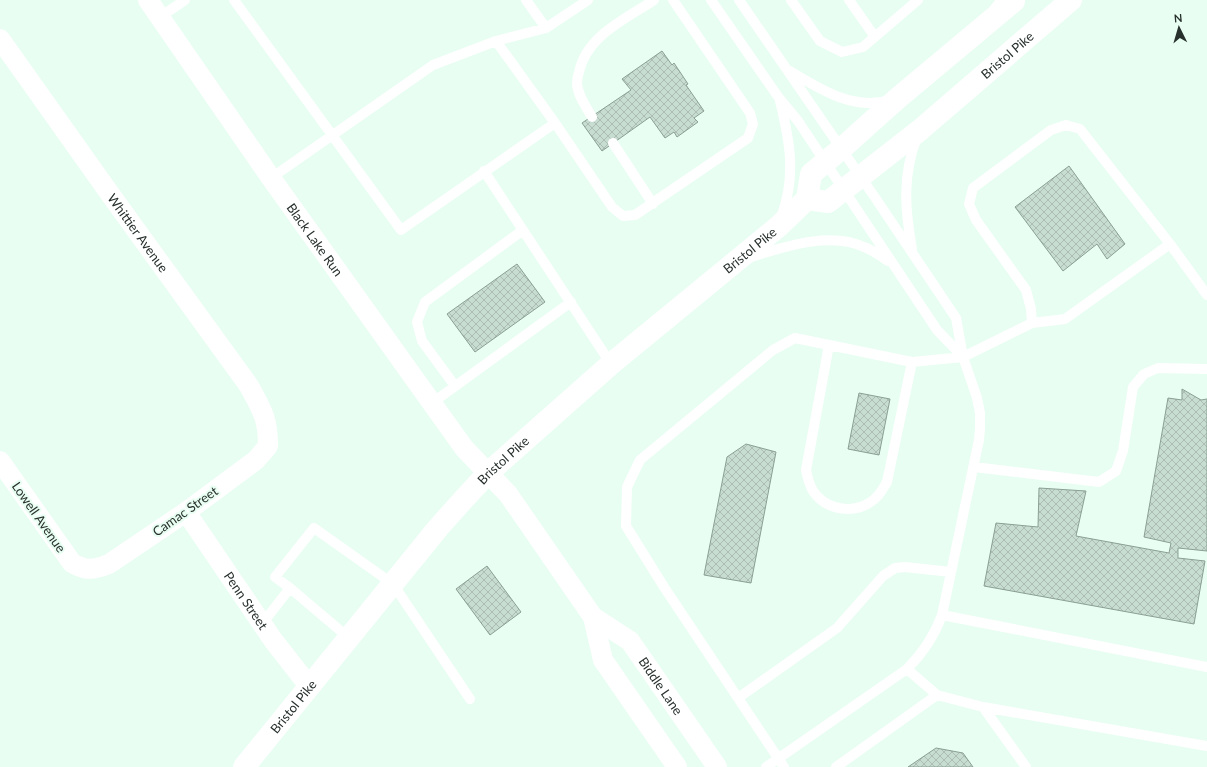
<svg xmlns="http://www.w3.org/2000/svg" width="1207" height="767" viewBox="0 0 1207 767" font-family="Lato,sans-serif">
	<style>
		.building { fill: url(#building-cross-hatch); stroke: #8b9f95 }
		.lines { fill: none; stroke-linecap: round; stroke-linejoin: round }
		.lane { stroke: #fff; stroke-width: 10 }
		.street { stroke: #fff; stroke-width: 20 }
		.primary { stroke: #fff; stroke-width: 22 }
		.highway { stroke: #fff; stroke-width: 22 }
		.labels { text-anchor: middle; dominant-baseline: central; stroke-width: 4; stroke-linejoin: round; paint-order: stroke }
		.street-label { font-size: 13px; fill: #27302c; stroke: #e8fef2 }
	</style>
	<defs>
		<pattern id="building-cross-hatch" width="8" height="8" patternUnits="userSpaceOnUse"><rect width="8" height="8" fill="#c8ddd2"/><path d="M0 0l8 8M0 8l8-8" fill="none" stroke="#acbeb4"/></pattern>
	</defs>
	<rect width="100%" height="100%" fill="#e8fef2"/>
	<path class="building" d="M662,51l10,14 2,-2 14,21 -2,1 18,26 -10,7 4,4 -21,15 -3,-5 -9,6 -15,-21 -48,34 -20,-28 49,-33 -9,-11z
		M1069,166l56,78 -18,15 -10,-15 -34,27 -48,-64z
		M517,264l28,38 -70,50 -28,-38z
		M1182,389l19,11 6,-1v152l-29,-3v10l27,3 -11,63 -210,-38 12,-63 42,4 1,-39 47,3 -10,45 93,17 2,-10 -27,-6 24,-139 14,2z
		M859,393l31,6 -11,56 -31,-6z
		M746,444l30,8 -25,131 -47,-8 23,-118z
		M487,566l34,46 -31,23 -34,-46z
		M936,748l27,5 10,14h-65z"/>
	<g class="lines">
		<path class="lane" d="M234,0l167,230 154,-107
			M526,0l20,28
			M711,0l68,98 19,23 139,209 26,27
			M739,0l137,199 80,119 7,39 14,41 3,15v16l-1,11 -37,175c-8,22 -19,38 -35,54l-141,98
			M791,0l29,41 22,11 21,-5 55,-47
			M849,0l26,37
			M160,17l25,-17
			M496,41l59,82 57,84 11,9 12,-1 113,-77 5,-14 -3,-11 -77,-113
			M790,71c30,18 63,40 100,29
			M780,101c10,41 16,74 2,114
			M592,117c-6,-10 -14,-21 -15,-33 0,-4 1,-9 2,-12 8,-37 47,-53 75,-72
			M613,143l40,61
			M484,171l127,193
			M271,178l162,-113 63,-24 50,-13 42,-28
			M912,249c-7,-39 -10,-73 5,-112
			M751,257c33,-10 79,-26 113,-10 9,3 16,9 24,14
			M1032,323l-1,-14 -5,-19 -50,-70 -7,-16 4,-16 78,-58 15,-5 14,4 90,115 37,51
			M829,345l-23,125c2,9 4,19 11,26 13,14 36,17 52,7 9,-5 13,-13 18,-21l25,-120
			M455,386l-33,-45 -5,-19 8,-20 98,-72
			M432,403l139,-101
			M974,467l125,15 17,-11 7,-20 10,-64 11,-13 14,-6 49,1
			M290,588l-15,-11 39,-49 79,56 77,115
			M942,615l265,52
			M262,624l28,-36 59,50
			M907,669l30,26 46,12 224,39
			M738,698l99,-70 46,-52 12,-8 10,-1 46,5
			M983,707l43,60
			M784,767l-120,-180 -38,-61 1,-39 13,-27 133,-110 22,-12 117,24 51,-5 69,-34 33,-4 105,-75
			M836,767l101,-72"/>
		<g class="street">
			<path id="s1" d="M148,0l123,178 193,270 44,46 85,123 37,24 87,126"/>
			<path id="s2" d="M0,39l110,155 139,192c13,24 19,32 19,60l-12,14 -70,52 -77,52c-15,6 -23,7 -37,-1l-72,-102"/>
			<path id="s3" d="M186,512l87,128 36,46"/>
			<path d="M593,617l10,43 74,107"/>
		</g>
		<g class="primary">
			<path id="s4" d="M807,199l21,3 92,-72 151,-130"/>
			<path id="s5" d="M244,767l194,-239 25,-28 25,-27 123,-109 168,-138 28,-27 4,-25 30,-25 57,-51 116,-97"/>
		</g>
		<path class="highway" d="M999,13l10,-13"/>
	</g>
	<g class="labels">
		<g class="street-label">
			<text stroke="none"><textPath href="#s4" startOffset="253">Bristol Pike</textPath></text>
			<text stroke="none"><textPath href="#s2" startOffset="238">Whittier Avenue</textPath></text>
			<text stroke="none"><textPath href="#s1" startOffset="292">Black Lake Run</textPath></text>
			<text stroke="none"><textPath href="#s5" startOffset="726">Bristol Pike</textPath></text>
			<text stroke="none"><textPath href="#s5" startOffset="402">Bristol Pike</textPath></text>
			<text transform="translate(185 511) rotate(-35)">Camac Street</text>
			<text transform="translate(39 517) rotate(55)">Lowell Avenue</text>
			<text stroke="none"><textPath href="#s3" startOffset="107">Penn Street</textPath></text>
			<text stroke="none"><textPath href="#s1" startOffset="860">Biddle Lane</textPath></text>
			<text stroke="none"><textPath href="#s5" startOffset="78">Bristol Pike</textPath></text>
		</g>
	</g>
	<g transform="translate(1179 28) rotate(355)" stroke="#e8fef2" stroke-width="3" paint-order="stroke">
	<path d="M0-3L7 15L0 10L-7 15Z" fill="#27302c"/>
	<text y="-6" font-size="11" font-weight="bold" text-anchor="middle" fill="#27302c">N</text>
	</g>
</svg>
